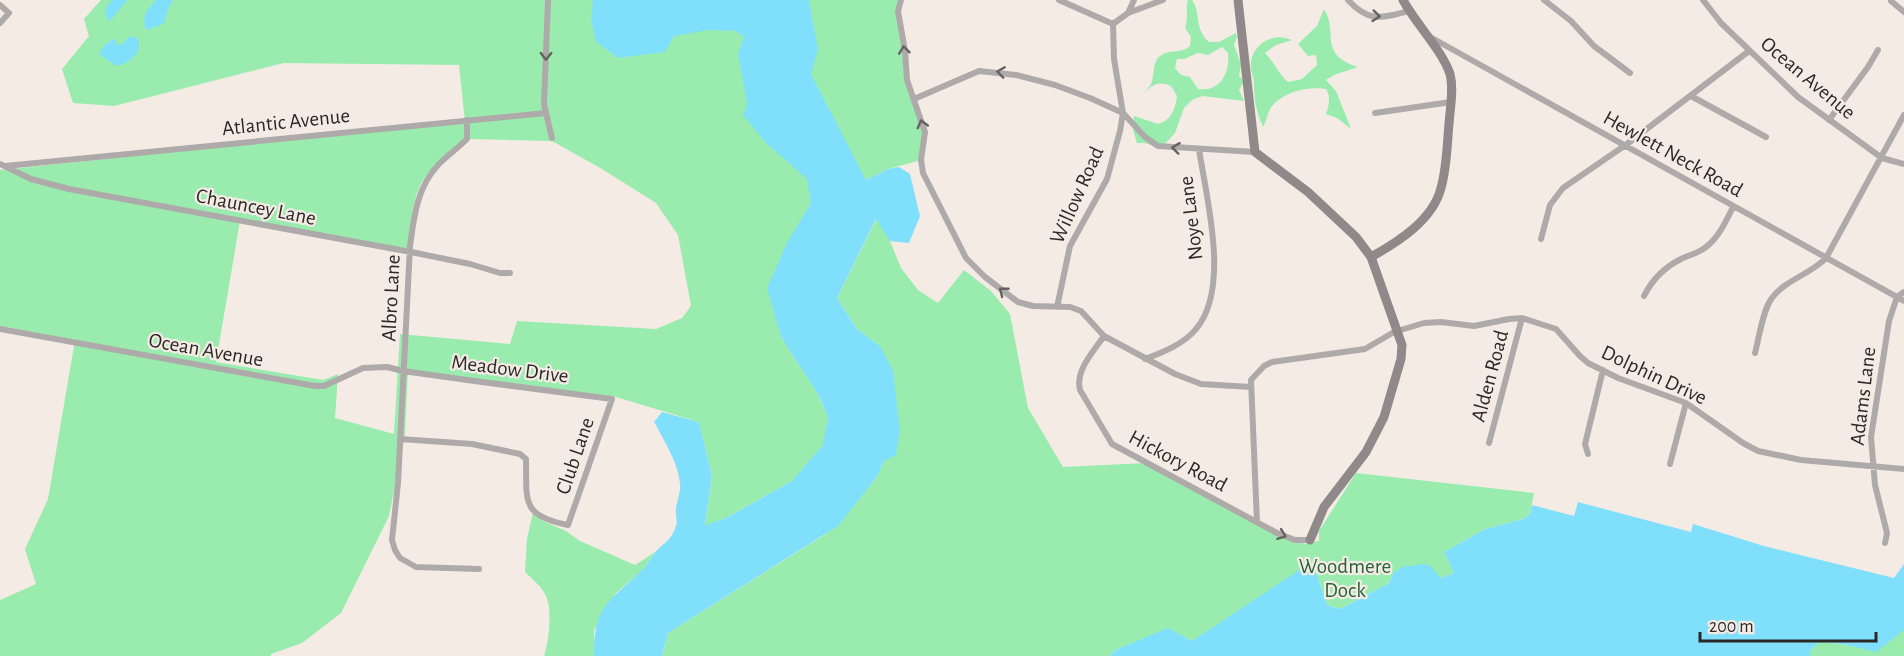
<svg xmlns="http://www.w3.org/2000/svg" width="1904" height="656" viewBox="0 0 1904 656" font-family="'Alegreya Sans',sans-serif">
	<style>
		.green { fill: #99ecae; fill-rule: evenodd }
		.water { fill: #80e0fc }
		.lines { fill: none; stroke-linecap: round; stroke-linejoin: round }
		.street { stroke: #afaaaa; stroke-width: 6 }
		.secondary { stroke: #908989; stroke-width: 9 }
		.oneway { stroke: #666261 }
		.labels { text-anchor: middle; dominant-baseline: central; stroke-width: 4.5; stroke-linejoin: round; paint-order: stroke }
		.street-label { font-size: 21px; fill: #2b2826; stroke: #f4ebe5 }
		.park-label { font-size: 21px; fill: #27633a; stroke: #f4ebe5 }
	</style>
	<rect width="100%" height="100%" fill="#f4ebe5"/>
	<path class="green" d="M101,0h802l-5,11 11,78 13,33 2,21 -3,17 -33,9 -22,11 -85,157 37,57 10,23 50,56 6,-12 -4,-115 -23,-17 -20,-31 40,-80 13,23 11,27 17,22 20,13 26,-33 27,21 19,23 18,94 35,59 83,-4 127,70 32,11 14,-3v-10l37,-58 178,20 -4,21 -7,5 -38,10 -41,23 10,21 -13,5 -47,-6 -5,11 -49,26 -13,-4 -14,-42 -4,1 -117,77 -24,-12 -53,21 -5,6h-448l6,-23 158,-99 50,-55 -54,-30 -30,32 -66,37 -21,8 7,-50 -13,-54 -83,-25 -208,-27 -3,65 -16,81 -48,97 -39,30 -31,11v2h-271v-56l36,-16 -11,-35 23,-50 27,-159 -75,-14v-156l465,-48 -6,-57 -175,-2 -170,43 -41,-3 -11,-34 27,-33 -5,-17zM470,139l82,2 50,28 54,34 22,32 13,71 -9,12 -26,11 -139,-8 -7,23 -110,-10 -6,100 -59,-16 3,-44 -15,6 -107,-18 24,-141 169,29c2,-24 2,-58 20,-78 11,-12 28,-22 41,-33z
		M1188,0h4c9,12 2,29 17,42h10l17,-9 1,4 -3,8 7,19 -2,12 5,5 -5,9 5,11 -42,-5 -10,4 -8,8 -9,25 -10,11 -10,2 -11,-3h-7l-4,-13 1,-14 24,8c14,-4 17,-15 19,-28l-6,-10c-13,-5 -17,-2 -27,7 3,-4 7,-7 8,-12 3,-10 0,-21 11,-27 8,-4 20,-1 27,-8l1,-9 -6,-9c4,-11 0,-21 3,-28zM1222,47l6,6c2,19 -7,39 -30,36l-8,-12 -9,-2 -6,-7 2,-9h7l14,-6 10,2z
		M1324,9c15,23 -7,45 34,58l-24,8 -8,5 10,11 15,38 -14,-11 -11,-4c3,-9 5,-17 0,-25 -18,-3 -45,3 -56,20 -3,6 -4,13 -7,18 -7,-17 -9,-26 -9,-45 -1,-6 -4,-13 -3,-19 0,-10 9,-21 19,-24 8,-3 14,-2 22,1l-16,5 -11,8c10,10 13,20 23,29l14,-3 15,-14 -1,-10 -8,1 -10,-12 19,-18z
		M533,512l12,10 21,9 14,10 55,24 20,-13 -13,19 -26,22 -22,37v26h-50c5,-15 9,-48 1,-62 -4,-8 -14,-16 -20,-22l2,-33z
		M1904,630v26h-94v-5l10,-10 27,4z"/>
	<path class="water" d="M112,0h15l-17,21 -3,-2 -2,-10z
		M156,0h17l-5,9 -4,14 -16,7 -3,-3c-3,-12 3,-19 11,-27z
		M593,0h216l9,50 -7,24 55,106 22,-11 11,-2 11,7 10,42 -11,27 -19,-2 -14,-22 -39,79 20,31 23,17 13,25 7,61 -4,23 -12,6 -8,17 -38,48 -170,107 -6,23h-68c0,-50 13,-52 46,-84 6,-5 9,-12 14,-18 8,-11 17,-12 22,-28 2,-6 -1,-11 0,-18 1,-6 3,-12 4,-18 2,-21 -16,-50 -26,-68l8,-10 37,10 13,54 -7,49 21,-7 66,-37 31,-36 5,-28 -10,-23 -37,-57 -14,-49 20,-45 24,-40 -4,-24 -41,-36 -23,-28 4,-11 -9,-50 6,-17 -8,-6 -27,-1 -35,6 -9,16 -47,6 -22,-16 -5,-22z
		M130,36l7,2c8,14 -9,26 -21,28l-17,-12 5,-8 9,-7 4,1 -2,3 3,2 6,-2z
		M1578,502l113,30 2,-8 71,22 130,32 10,-14v66l-28,22 -29,-7 -27,-4 -10,10v5h-700l5,-6 53,-22 24,13 116,-77 5,-1 14,42 13,4 49,-26 5,-11 8,-5 20,-3 7,1 12,13 13,-5 -10,-21 41,-23 38,-10 7,-5 2,-9 42,11z"/>
	<g class="lines">
		<path class="street" d="M901,0l-3,11 7,40 2,29 18,52 -4,28 2,13 43,85 19,19 33,25 15,4 37,1 11,4 23,25 71,38 26,10 50,3
			M1059,0l54,24
			M1348,0c21,23 33,18 61,11
			M1544,0l27,21 23,25 36,27
			M1703,0l18,23 77,74 84,61 22,6
			M1891,1l13,11
			M0,5l9,8 -9,10
			M1128,13l6,-13
			M1113,24l15,-11 35,-13
			M1432,38l472,263
			M1691,96l75,41
			M914,99l65,-28 37,4 39,10 35,13 33,15 22,24 13,9 97,6
			M546,113l-2,-9 4,-104
			M1375,113l76,-11
			M467,120v19c-9,9 -19,16 -28,25 -22,23 -25,52 -29,82l-12,237 -6,57 3,10 5,8 16,9 63,2
			M1829,120l39,-53 10,-17
			M0,164l31,15 38,10 342,63 59,12 30,9h10
			M5,166l541,-53 6,25
			M1541,239l9,-34 13,-17 64,-44 122,-93
			M1644,296c8,-16 21,-29 37,-37 8,-4 18,-6 25,-12 13,-10 20,-26 27,-40
			M1057,307l13,-61 37,-67 13,-48 3,-18 -9,-54 -1,-35
			M0,329l315,57h9l39,-18 24,-1 16,4 64,9 145,19 -44,126c-48,-9 -41,-25 -42,-66l-6,-5 -48,-10 -72,-5
			M1104,336c-10,15 -29,34 -24,54l32,54 165,89 18,7h15
			M1755,353c4,-15 8,-44 17,-55 13,-18 39,-24 54,-40l78,-143
			M1145,359c18,-7 39,-15 51,-30 35,-41 10,-132 3,-180
			M1489,443l33,-125
			M1588,454l-3,-10 18,-74
			M1670,464l16,-61
			M1257,522l-6,-142 13,-14 8,-4 93,-13 29,-17 30,-9 17,-1 33,4 35,-7 13,-1 34,11 24,27 8,7 30,15 68,25 57,40 15,8 43,9 103,9
			M1885,543l2,-10 -12,-48 -4,-48 18,-116 8,-24 7,-5"/>
		<path class="secondary" d="M1238,0l17,152 53,40 48,45 15,20 31,88 -1,14 -17,58 -18,35 -42,55 -14,33
			M1371,257c27,-15 62,-37 70,-69 6,-21 6,-43 8,-64 1,-15 5,-35 1,-50 -8,-24 -34,-50 -47,-74"/>
	</g>
	<defs><path id="oneway-chevron" d="M-2-3.5L2.5 0L-2 3.5" fill="none" stroke-width="1.6" stroke-linecap="round" stroke-linejoin="round" transform="scale(1.5)"/></defs>
	<g class="oneway">
		<use href="#oneway-chevron" transform="translate(1376 16) rotate(6)"/>
		<use href="#oneway-chevron" transform="translate(904 50) rotate(-97)"/>
		<use href="#oneway-chevron" transform="translate(546 56) rotate(91)"/>
		<use href="#oneway-chevron" transform="translate(1001 72) rotate(-172)"/>
		<use href="#oneway-chevron" transform="translate(922 124) rotate(-105)"/>
		<use href="#oneway-chevron" transform="translate(1176 148) rotate(-173)"/>
		<use href="#oneway-chevron" transform="translate(1003 291) rotate(-142)"/>
		<use href="#oneway-chevron" transform="translate(1282 535) rotate(21)"/>
	</g>
	<g class="labels">
		<g class="street-label">
			<text transform="translate(1808 78) rotate(40)">Ocean Avenue</text>
			<text transform="translate(286 122) rotate(-6)">Atlantic Avenue</text>
			<text transform="translate(1673 154) rotate(29)">Hewlett Neck Road</text>
			<text transform="translate(1077 195) rotate(-66)">Willow Road</text>
			<text transform="translate(256 207) rotate(11)">Chauncey Lane</text>
			<text transform="translate(1191 218) rotate(-97)">Noye Lane</text>
			<text transform="translate(391 298) rotate(-87)">Albro Lane</text>
			<text transform="translate(206 350) rotate(10)">Ocean Avenue</text>
			<text transform="translate(510 369) rotate(7)">Meadow Drive</text>
			<text transform="translate(1654 375) rotate(25)">Dolphin Drive</text>
			<text transform="translate(1490 376) rotate(-75)">Alden Road</text>
			<text transform="translate(1863 396) rotate(-83)">Adams Lane</text>
			<text transform="translate(575 456) rotate(-71)">Club Lane</text>
			<text transform="translate(1178 461) rotate(28)">Hickory Road</text>
		</g>
		<g class="park-label">
			<text x="1345" y="566">Woodmere<tspan x="1345" dy="24">Dock</tspan></text>
		</g>
	</g>
	<path d="M1700 632v9h176v-9" fill="none" stroke="#2b2826" stroke-width="3"/>
	<text x="1709" y="632" font-size="18" fill="#2b2826" stroke="#f4ebe5" stroke-width="4.5" paint-order="stroke">200 m</text>
</svg>
